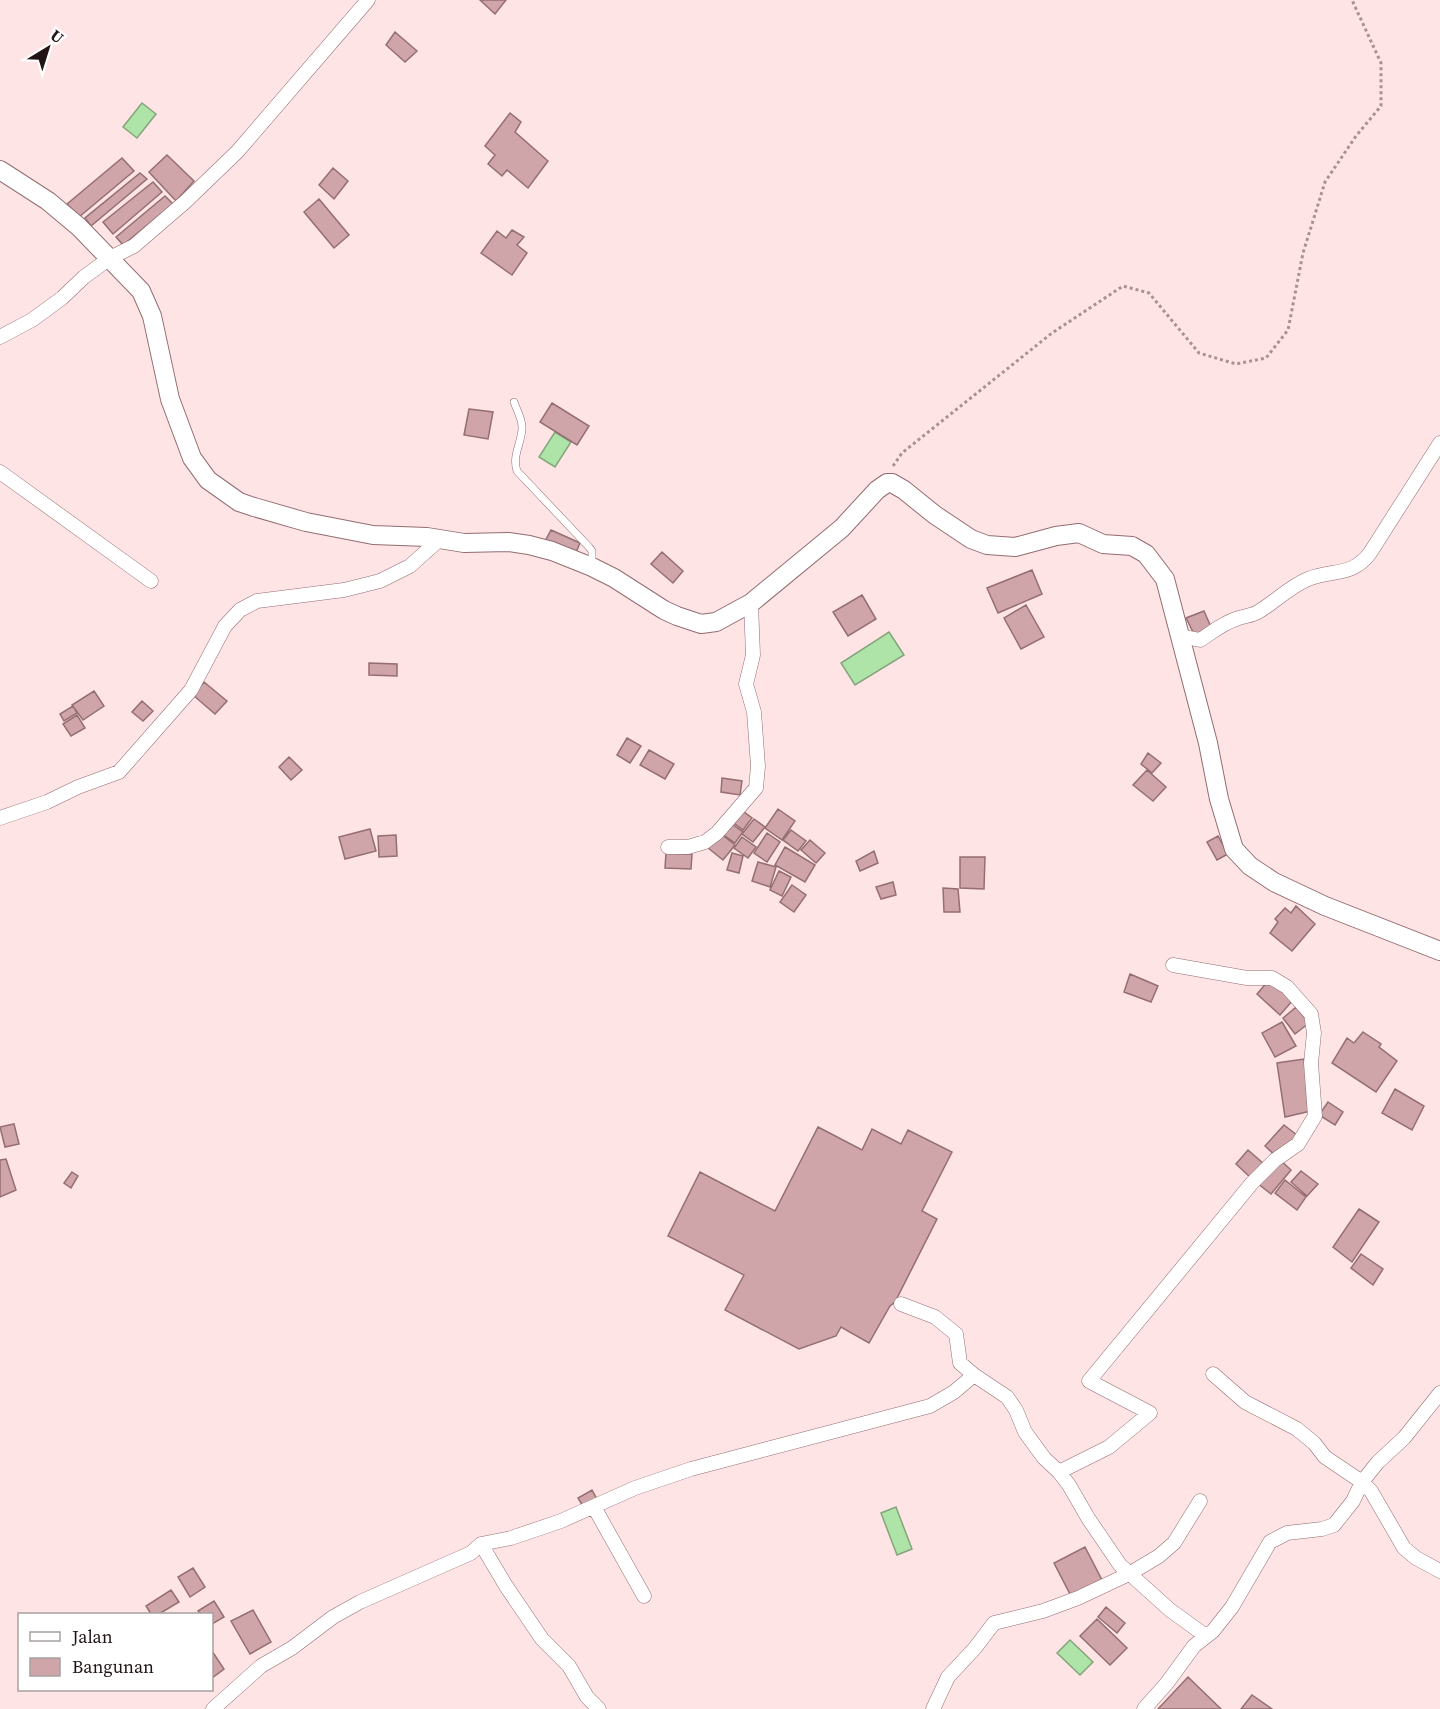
<svg xmlns="http://www.w3.org/2000/svg" width="1440" height="1709" viewBox="0 0 1440 1709" font-family="'Source Serif 4',serif">
	<style>
		.water { fill: #aee4a8; stroke: #84a57c; stroke-width: 1.5 }
		.building { fill: #cfa5a9; stroke: #956e72; stroke-width: 1.5 }
		.lines { fill: none; stroke-linecap: round; stroke-linejoin: round }
		.lane-casing { stroke: #936c71; stroke-width: 8 }
		.street-casing { stroke: #936c71; stroke-width: 15 }
		.secondary-casing { stroke: #936c71; stroke-width: 20 }
		.path { stroke: #a79193; stroke-width: 3; stroke-dasharray: 3 3; stroke-linecap: butt }
		.lane { stroke: #fff; stroke-width: 7 }
		.street { stroke: #fff; stroke-width: 14 }
		.secondary { stroke: #fff; stroke-width: 18 }
	</style>
	<rect width="100%" height="100%" fill="#ffe4e6"/>
	<path class="water" d="M142,103l14,11 -19,24 -14,-11z
		M555,432l16,10 -16,25 -16,-10z
		M889,632l15,23 -49,30 -14,-22z
		M896,1507l16,42 -15,6 -16,-42z
		M1070,1640l23,22 -13,13 -23,-22z"/>
	<path class="building" d="M480,0h26l-11,14z
		M395,32l22,19 -12,11 -19,-17z
		M510,113l11,9 -6,10 33,29 -20,27 -21,-18 -5,6 -14,-12 7,-9 -10,-9z
		M167,155l27,26 -18,20 -27,-29z
		M122,158l12,13 -55,46 -12,-13z
		M333,168l15,13 -14,18 -15,-14z
		M140,173l7,6 -56,47 -6,-8z
		M153,182l9,10 -49,42 -10,-12z
		M165,196l8,8 -50,41 -7,-8z
		M319,199l30,36 -15,13 -30,-36z
		M512,230l12,7 -7,8 10,8 -15,22 -31,-22 16,-22 9,7z
		M552,403l37,23 -12,19 -37,-23z
		M469,409l24,3 -5,27 -24,-4z
		M551,530l29,13 -5,12 -31,-12z
		M662,552l21,19 -10,12 -22,-19z
		M1032,570l10,24 -44,19 -11,-25z
		M862,595l14,24 -28,17 -15,-24z
		M1026,605l18,32 -23,12 -17,-31z
		M1204,611l7,16 -16,9 -9,-18z
		M369,663l28,1v12l-28,-1z
		M204,682l23,19 -12,13 -22,-19z
		M94,691l10,15 -21,14 -11,-15z
		M142,701l11,10 -10,10 -11,-9z
		M73,706l4,7 -13,8 -4,-7z
		M77,715l8,13 -14,8 -8,-12z
		M627,738l14,8 -11,17 -13,-8z
		M649,750l25,14 -9,15 -25,-14z
		M1148,753l13,10 -9,10 -11,-9z
		M289,757l13,13 -11,10 -12,-13z
		M1147,770l19,17 -13,14 -20,-16z
		M722,778l20,3 -2,14 -19,-3z
		M740,809l12,9 -9,12 -12,-9z
		M778,809l17,12 -13,19 -17,-12z
		M754,819l11,8 -12,15 -11,-8z
		M729,822l14,10 -8,11 -14,-10z
		M370,829l6,22 -31,8 -6,-22z
		M791,830l15,11 -8,10 -15,-11z
		M720,833l15,12 -12,15 -15,-12z
		M767,833l13,9 -13,20 -13,-9z
		M396,835l1,21 -18,1 -1,-21z
		M1218,836l10,18 -11,6 -10,-18z
		M742,837l14,10 -8,11 -14,-10z
		M810,840l15,13 -9,10 -15,-13z
		M785,847l30,18 -10,17 -30,-17z
		M874,851l4,12 -18,8 -4,-10z
		M666,853l26,1 -1,15 -26,-1z
		M732,853l11,3 -4,17 -12,-3z
		M960,857h25l-1,32 -24,-1z
		M758,862l18,5 -6,20 -18,-6z
		M779,871l12,6 -9,19 -12,-6z
		M893,882l3,13 -15,4 -5,-12z
		M792,885l14,10 -12,17 -14,-10z
		M943,888l15,1 2,23h-16z
		M1296,906l19,18 -23,27 -22,-18 8,-11 -3,-3 10,-11 6,5z
		M1130,974l28,12 -7,16 -27,-10z
		M1269,980l24,20 -13,15 -23,-21z
		M1296,1007l13,16 -14,11 -12,-16z
		M1282,1022l14,24 -21,11 -13,-24z
		M1363,1032l18,12 -2,3 18,14 -21,31 -44,-29 15,-25 7,5z
		M1304,1059l7,52 -26,6 -8,-54z
		M1395,1089l29,17 -12,24 -30,-17z
		M1328,1102l15,10 -8,13 -16,-10z
		M14,1124l5,20 -14,3 -5,-20z
		M1284,1125l13,10 -20,22 -12,-11z
		M818,1127l44,23 10,-21 29,15 7,-14 44,22 -30,59 15,8 -42,83 -5,4 -21,37 -28,-16 -5,9 -37,13 -74,-39 19,-35 -76,-39 32,-64 75,39z
		M1248,1150l16,14 -13,14 -15,-14z
		M6,1159l10,31 -16,7v-37z
		M1279,1159l12,11 -20,24 -14,-11z
		M1301,1171l17,13 -11,12 -16,-14z
		M72,1172l6,4 -7,12 -7,-5z
		M1285,1180l21,17 -9,13 -22,-17z
		M1359,1209l20,13 -27,40 -19,-15z
		M1361,1254l22,15 -10,16 -22,-17z
		M592,1490l6,11 -14,7 -6,-10z
		M1085,1547l17,33 -31,16 -17,-33z
		M193,1568l12,19 -15,10 -12,-20z
		M171,1590l8,12 -20,12h-8l-5,-8z
		M214,1601l10,16 -12,7v-10h-11l-3,-3z
		M1106,1607l19,16 -8,10 -19,-16z
		M253,1610l18,32 -21,12 -19,-33z
		M1097,1619l30,29 -17,17 -30,-29z
		M212,1651l12,18 -12,9z
		M1188,1677l33,32h-63z
		M1252,1695l20,14h-31z"/>
	<g class="lines">
		<defs>
			<path id="lane" d="M514,402c3,9 9,18 8,27 -1,15 -10,27 -5,42l72,76 3,4v13"/>
			<path id="street" d="M0,337l32,-17 30,-22 22,-21 26,-19 24,-12 51,-44 52,-50 131,-152
				M0,472l151,109
				M1180,636l20,4c11,-7 23,-17 36,-21 7,-3 15,-3 22,-7 17,-10 31,-25 50,-33 25,-10 44,-2 62,-26l70,-110
				M0,818l47,-16 31,-15 41,-15 72,-82 34,-64 15,-16 17,-9 87,-11 36,-9 30,-15 30,-27
				M668,847h20l17,-5 12,-9 39,-45 2,-22 -4,-54 -8,-28 7,-29 -2,-52
				M901,1304l34,13 21,17 4,29 14,12 33,22 9,13 9,22 19,26 15,14 10,13 19,33 32,47 50,45 36,26
				M1213,1374l32,28 52,27 17,14 11,14 37,25 9,9 33,57 12,10 24,13
				M1059,1472l50,-25 41,-34 -61,-32 163,-198 23,-23 23,-16 17,-28 -4,-53 3,-30 -3,-19 -24,-27 -15,-9h-25l-74,-13
				M594,1507l50,89
				M481,1544l25,42 36,53 27,27 18,31 12,12
				M213,1709l48,-43 31,-18 41,-31 27,-15 111,-49 10,-9 30,-6 50,-17 74,-33 56,-19 239,-63 24,-14 20,-17
				M933,1709l15,-32 27,-29 19,-25 49,-12 35,-13 51,-24 30,-18 15,-13 26,-42
				M1144,1709l23,-26 27,-37 19,-15 19,-24 38,-65 17,-9 35,-4 12,-4 19,-24 9,-19 16,-20 26,-24 36,-45"/>
			<path id="secondary" d="M0,170l48,31 31,26 62,64 11,25 18,83 22,59 16,22 31,22 15,5 52,15 67,13 54,2 37,6 44,-1 21,3 23,6 40,16 22,11 50,32 13,6 24,8 15,-2 35,-19 91,-75 35,-38 10,-7h5l12,7 31,25 36,24 16,6 28,2 41,-11 23,-3 24,11 29,2 14,8 19,25 43,164 11,56 15,50 16,17 24,16 51,24 115,45"/>
		</defs>
		<use href="#lane" class="lane-casing"/>
		<use href="#street" class="street-casing"/>
		<use href="#secondary" class="secondary-casing"/>
		<path class="path" d="M893,466l9,-13 150,-120 71,-47 26,7 50,60 37,11 30,-6 22,-28 15,-77 22,-71 31,-46 25,-30v-43l-29,-63"/>
		<use href="#lane" class="lane"/>
		<use href="#street" class="street"/>
		<use href="#secondary" class="secondary"/>
	</g>
	<rect x="18" y="1613" width="195" height="78" fill="#ffffff" stroke="#a7a1a1" stroke-width="1.5"/>
	<rect x="30" y="1632" width="30" height="9" fill="#ffffff" stroke="#a7a1a1" stroke-width="1.5"/>
	<text x="72" y="1643" font-size="18" fill="#221315">Jalan</text>
	<rect x="30" y="1658" width="30" height="18" fill="#cfa5a9" stroke="#a7a1a1" stroke-width="1.5"/>
	<text x="72" y="1673" font-size="18" fill="#221315">Bangunan</text>
	<g transform="translate(48 48) rotate(38)" stroke="#ffffff" stroke-width="4.5" paint-order="stroke">
	<path d="M0-4.5L10 22L0 15L-10 22Z" fill="#221315"/>
	<text y="-9" font-size="16" font-weight="bold" text-anchor="middle" fill="#221315">U</text>
	</g>
</svg>
